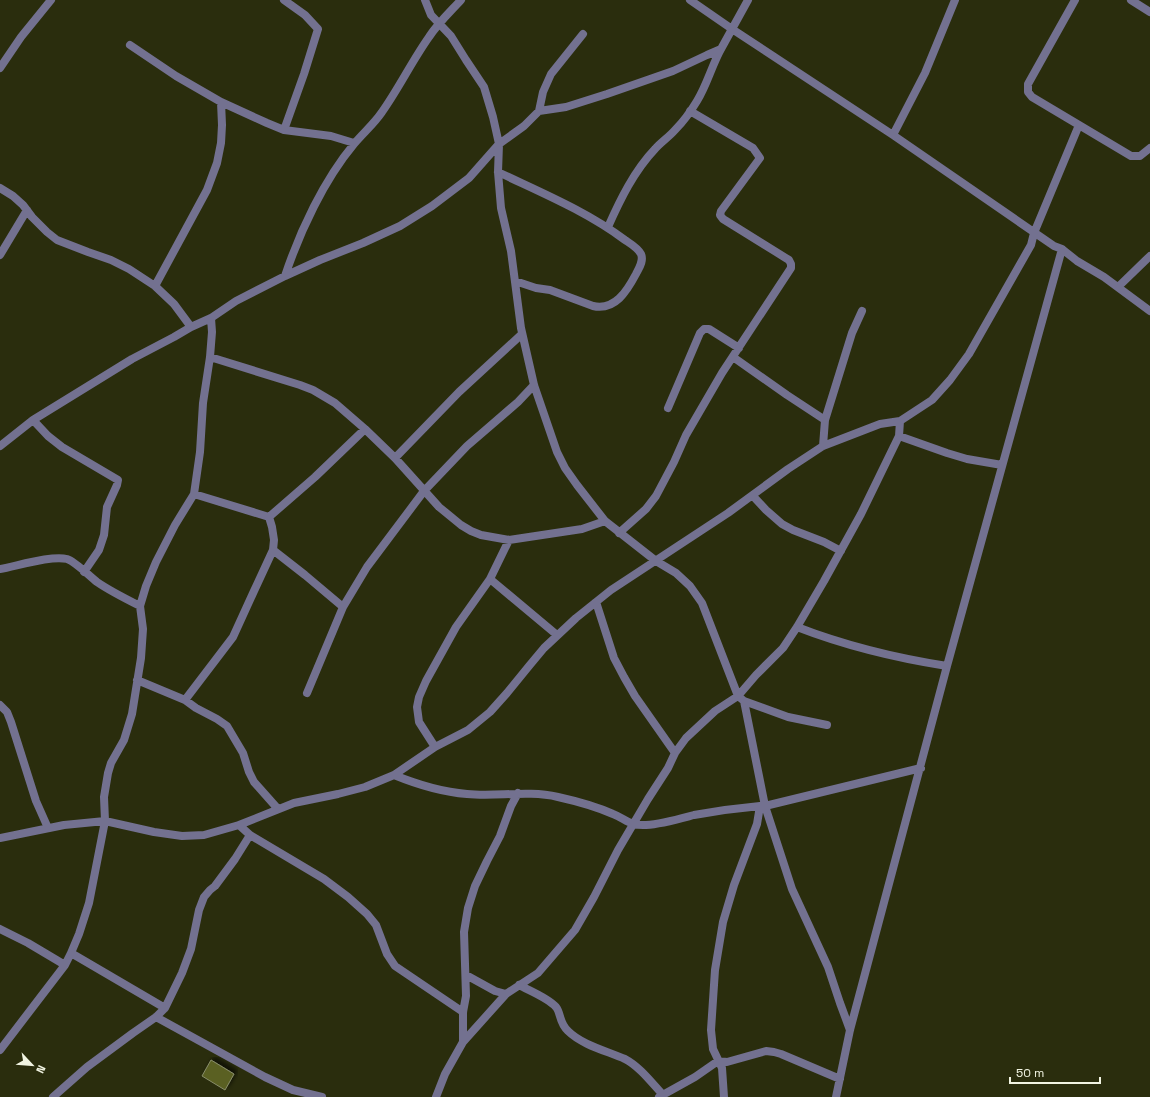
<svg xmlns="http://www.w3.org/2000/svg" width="1150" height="1097" viewBox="0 0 1150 1097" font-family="'Space Grotesk',sans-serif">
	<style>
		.building { fill: #5a6021; stroke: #888d6a; filter: url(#shadow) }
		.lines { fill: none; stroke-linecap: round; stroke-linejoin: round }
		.minor { stroke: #737190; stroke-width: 8 }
	</style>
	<defs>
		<filter id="shadow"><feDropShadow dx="3.5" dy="-3.5" stdDeviation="2" flood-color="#0009"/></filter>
	</defs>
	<rect width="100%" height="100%" fill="#2a2d0d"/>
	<path class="building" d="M211,1060l23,14 -9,16 -23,-14z"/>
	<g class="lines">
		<path class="minor" d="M425,0l6,15 20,21 15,24 18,27 9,30 6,27 -1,28 3,36 10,43 10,77 13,57 23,67 8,16 12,17 28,36 51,40 20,12 14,13 12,17 36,93 6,5 21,105 27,83 36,78 12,36 10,27
			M690,0l42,29 161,106 161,111 8,3 15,12 27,16 46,34
			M1075,0l-47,84v8l4,5 99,59h9l10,-8
			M1131,0l19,12
			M130,45l46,31 45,26 46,21 17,7 47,6 23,7
			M0,68l21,-31 30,-37
			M539,111l4,-19 8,-18 32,-40
			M284,130l20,-56 14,-45 -13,-14 -21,-15
			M893,135l32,-62 30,-73
			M498,172c44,21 88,39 127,68 6,4 13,8 16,14 3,7 -2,14 -5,20 -9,17 -21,37 -43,32l-43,-16 -14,-2 -21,-7
			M0,188l13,8 10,9 9,12 15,15 10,8 31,12 23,8 18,9 26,17 19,18 17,23
			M608,227c12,-27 26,-56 47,-78 6,-7 14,-12 20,-19 8,-8 16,-19 22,-29 10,-16 15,-36 24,-52
			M0,255l27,-45
			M285,276c15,-45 39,-96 69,-132 9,-11 20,-20 28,-32 17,-24 30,-51 47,-75 9,-14 21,-25 32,-37
			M155,286l52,-96 10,-27 4,-20 1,-18 -1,-23
			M1118,287l32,-31
			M210,357l90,28 13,5 22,13 30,26 30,29 44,49 22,18 10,6 10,4 28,5 73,-11 23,-8
			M733,357l54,38 38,25
			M668,408l32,-75 4,-4h5l30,19
			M33,420l15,16 14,11 56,33 -1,5 -10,22 -3,28 -5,15 -15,22
			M899,436l48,17 20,6 35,6
			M0,446l33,-26 99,-61 42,-22 17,-10 20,-9 25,-17 49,-25 35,-16 43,-17 37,-17 32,-20 37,-28 30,-34 25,-18 15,-15 27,-4 41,-13 66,-23 34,-16 14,-6 27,-49
			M823,446l2,-26 27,-87 10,-22
			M395,458l64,-66 63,-58
			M194,494l75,23
			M753,496l13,14 16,14 11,6 31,12 17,9
			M269,517l46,-40 50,-48
			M619,533l27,-24 10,-13 18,-34 12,-27 36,-62 69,-105v-4l-2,-4 -66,-41 -3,-4 1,-4 39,-53 -7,-10 -63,-37
			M273,550l32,25 38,32
			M0,569c17,-3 52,-14 67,-10 9,3 22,17 30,23 13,9 29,17 43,24
			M490,579l67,56
			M596,602l18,56 10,19 11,19 40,57
			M797,627c49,19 99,31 150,39
			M137,680l48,20 11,8 21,11 10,7 16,27 6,19 5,10 24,27
			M307,693l36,-86 24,-40 57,-76 43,-45 51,-44 16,-17
			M185,700l48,-63 21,-46 19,-41 1,-10 -2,-13 -3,-10
			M744,701l44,16 39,8
			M0,705l7,7 4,10 25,79 12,27
			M435,747l-16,-25 -2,-15 2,-10 7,-16 30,-54 34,-48 19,-39
			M394,775c22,9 48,17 73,19 30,3 60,-4 91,3 18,4 37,9 55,17 13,5 17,12 33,11 16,-1 33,-6 48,-10 22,-4 44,-7 66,-9
			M239,825l11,10 74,44 24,18 19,17 9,11 11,29 8,12 68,46
			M0,838l64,-13 41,-4 49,11 28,4 22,-1 35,-10 55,-22 44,-9 27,-7 29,-12 41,-28 33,-17 22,-18 17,-19 22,-27 15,-18 32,-30 35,-28 117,-77 60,-44 35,-23 57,-22 20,-3 32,-21 18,-20 19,-26 62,-109 3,-12 45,-108
			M0,929l28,14 37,22
			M71,953l94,55
			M466,975l29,16 11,3
			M519,985c11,6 29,13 37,22 5,6 3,16 12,24 14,14 39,20 57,28 15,8 26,23 38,36
			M156,1017l109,60 28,13 29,7
			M463,1042l43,-48 32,-21 37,-43 19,-33 24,-47 30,-51 20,-31 7,-15 11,-15 29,-27 23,-15 18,-21 27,-27 14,-21 27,-46 37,-67 38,-78 1,-15
			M0,1050l65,-85 6,-12 8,-19 10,-31 16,-82 -1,-24 4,-24 3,-10 13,-23 8,-26 9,-56 2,-29 -3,-23 6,-20 10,-24 19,-37 19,-31 6,-42 3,-49 7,-46 2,-25 -1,-14
			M53,1097l34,-30 46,-34 23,-16 9,-9 17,-35 9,-24 8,-39 5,-13 6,-7 5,-4 20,-27 15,-24
			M436,1097l9,-23 18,-32v-30l3,-16 -2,-64 4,-24 7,-22 12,-25 13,-25 11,-30 7,-13
			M659,1097l36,-20 23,-16 9,1 39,-11 8,1 7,2 59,25
			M724,1097l-2,-29 -9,-19 -2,-19 4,-60 8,-48 11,-37 23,-61 3,-18h5l156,-38
			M836,1097l14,-67 97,-364 115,-417"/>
	</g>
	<g transform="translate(32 1065) rotate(116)" stroke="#2a2d0d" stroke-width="3" paint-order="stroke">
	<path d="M0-3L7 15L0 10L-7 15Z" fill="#f1f4e2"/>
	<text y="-6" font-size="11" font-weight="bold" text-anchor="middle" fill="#f1f4e2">N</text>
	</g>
	<path d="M1010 1077v6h90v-6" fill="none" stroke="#f1f4e2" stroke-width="2"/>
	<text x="1016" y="1077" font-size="12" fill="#f1f4e2" stroke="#2a2d0d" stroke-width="3" paint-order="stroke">50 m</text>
</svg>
